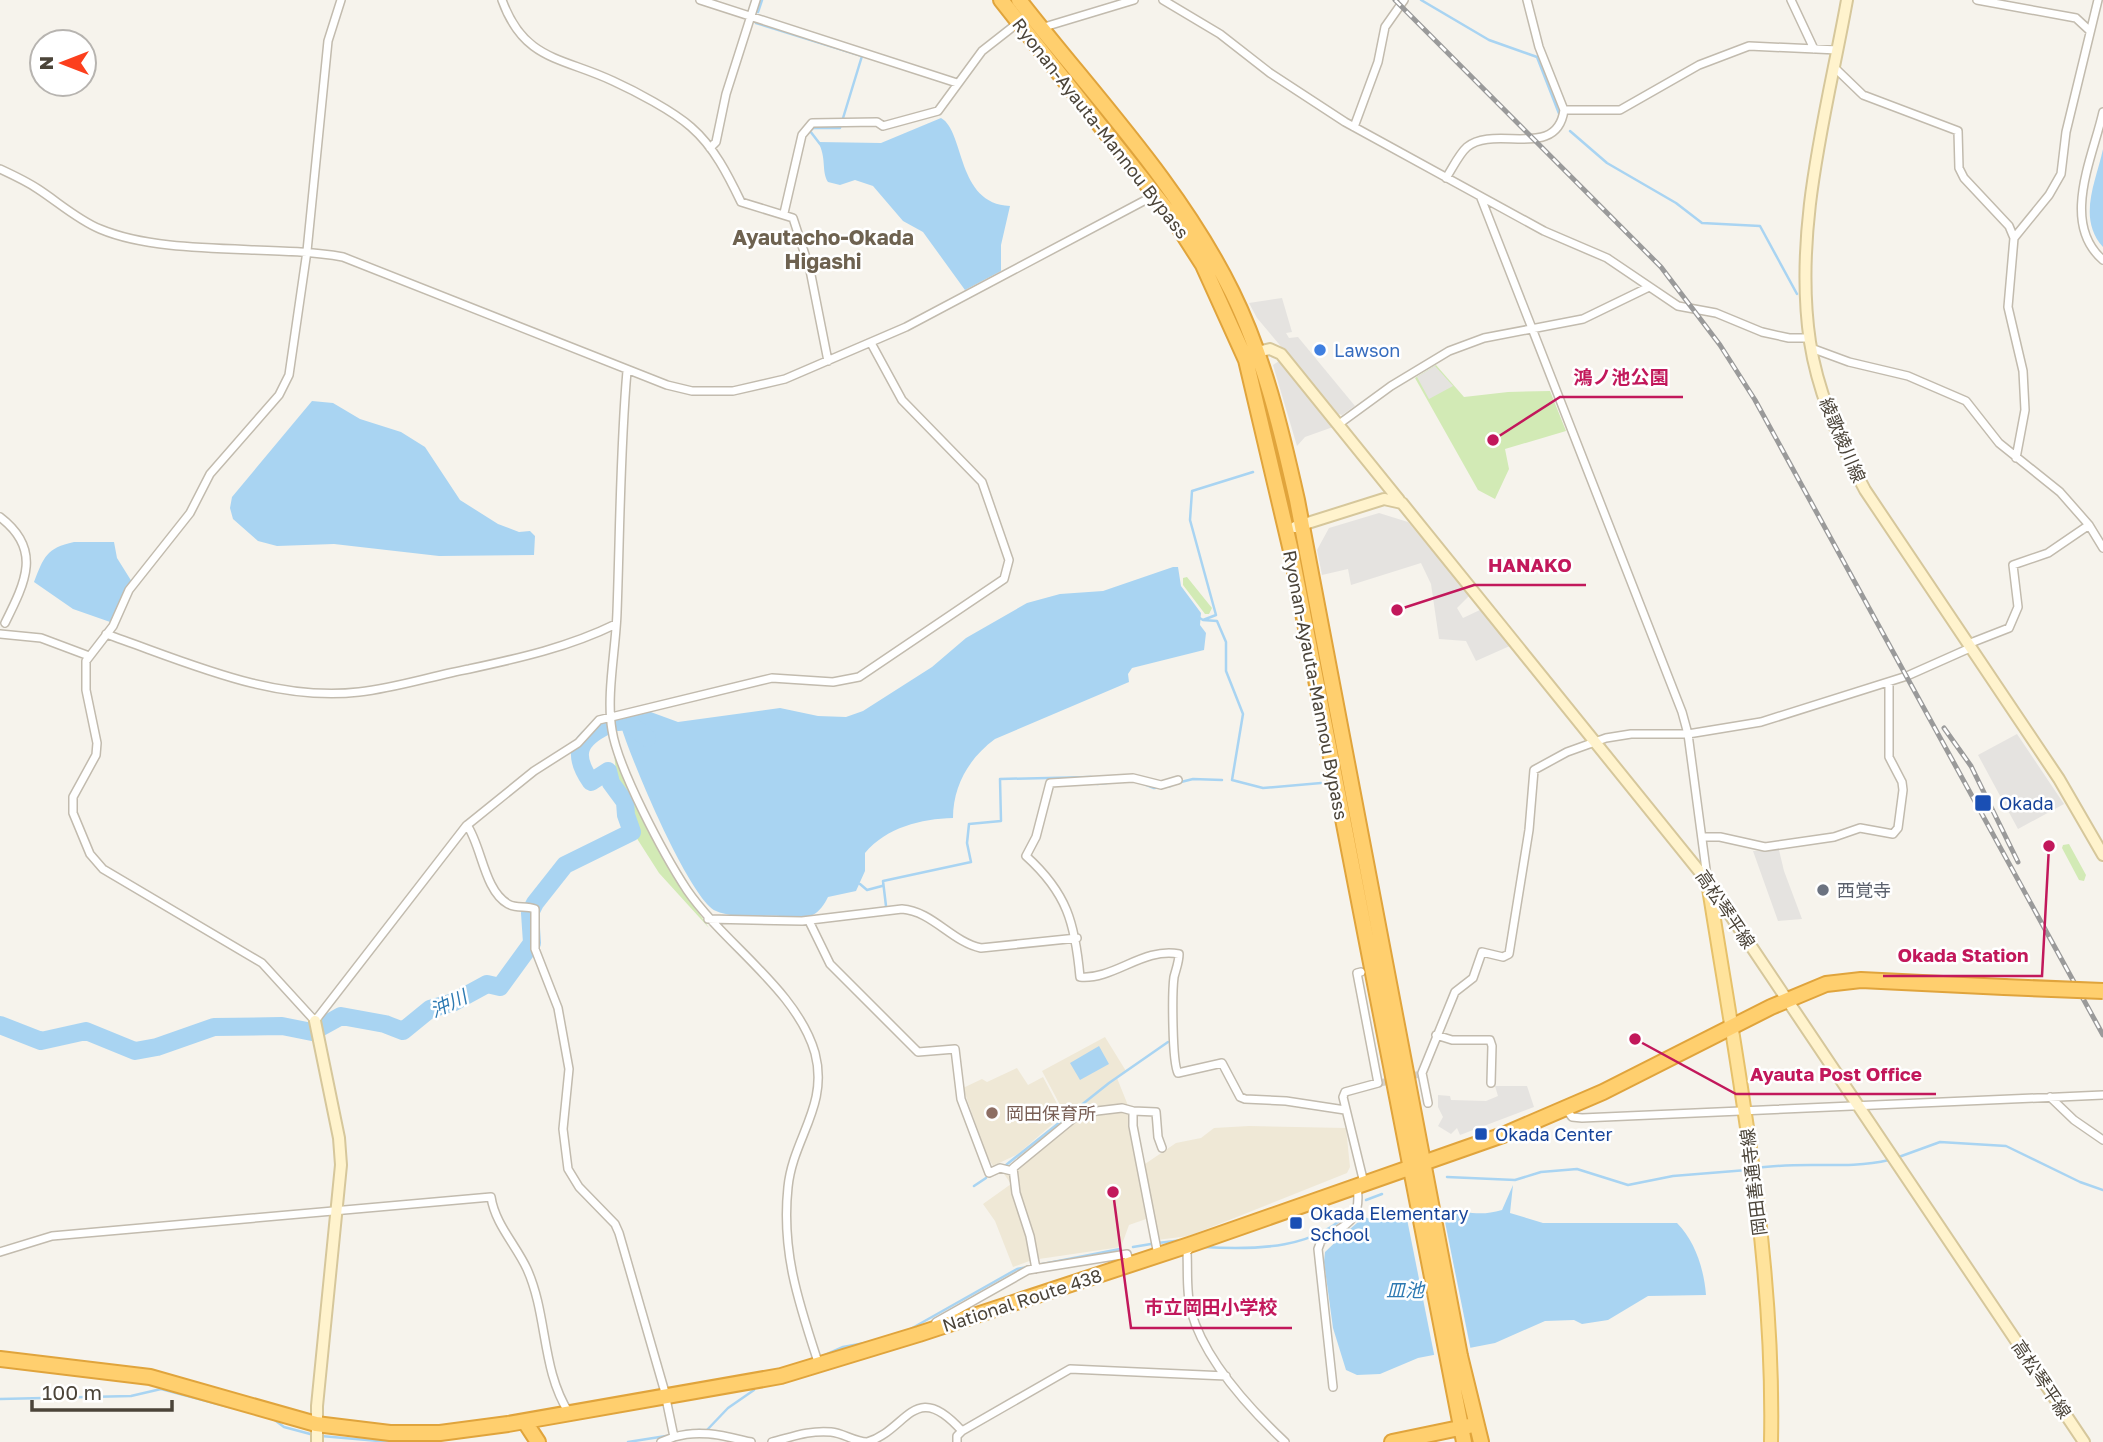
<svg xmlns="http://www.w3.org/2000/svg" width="2103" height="1442" viewBox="0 0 2103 1442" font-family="'Golos Text','Noto Sans JP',sans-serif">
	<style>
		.education { fill: #efe8d6 }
		.green { fill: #d2eab5 }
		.parking { fill: #e5e3e0 }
		.water { fill: #a9d4f2 }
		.pier { fill: #f6f3ec }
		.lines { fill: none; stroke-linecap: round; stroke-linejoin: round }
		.stream { stroke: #a9d4f2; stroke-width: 2.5 }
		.river { stroke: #a9d4f2; stroke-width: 18 }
		.street-tunnel { stroke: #d4d0c8; stroke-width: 7; stroke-dasharray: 7 3.5; stroke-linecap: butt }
		.street-casing { stroke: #c2bbae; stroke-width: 10 }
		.secondary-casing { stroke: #d6c79b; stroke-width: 14 }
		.primary-casing { stroke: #e6c16a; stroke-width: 16 }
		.highway-casing { stroke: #e0a43c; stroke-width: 18 }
		.street { stroke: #fff; stroke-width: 7 }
		.secondary { stroke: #fff3cd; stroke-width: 10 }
		.primary { stroke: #ffe39c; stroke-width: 12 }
		.highway { stroke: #ffcf6e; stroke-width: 14 }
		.rail-casing { stroke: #9a9a9a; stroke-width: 5 }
		.rail { stroke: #fff; stroke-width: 2.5; stroke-dasharray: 8; stroke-linecap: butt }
		.highway-bridge-casing { stroke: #e0a43c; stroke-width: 18; stroke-linecap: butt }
		.highway-bridge { stroke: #ffcf6e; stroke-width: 14 }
		.shop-dot { fill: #3f7fe0; stroke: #fff; stroke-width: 2.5 }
		.transit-dot { fill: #1a4fb4; stroke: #fff; stroke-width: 2.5 }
		.worship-dot { fill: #6b7280; stroke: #fff; stroke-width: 2.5 }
		.education-dot { fill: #8d6e63; stroke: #fff; stroke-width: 2.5 }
		.labels { text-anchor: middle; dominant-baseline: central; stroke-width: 5; stroke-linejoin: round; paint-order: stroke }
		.street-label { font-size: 18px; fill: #4b4439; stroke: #fff }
		.shop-label { font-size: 18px; fill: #366cbe; stroke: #fff; text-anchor: start }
		.transit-label { font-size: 18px; fill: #164399; stroke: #fff; text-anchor: start }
		.worship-label { font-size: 18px; fill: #5b616d; stroke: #fff; text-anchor: start }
		.education-label { font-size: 18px; fill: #785e54; stroke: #fff; text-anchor: start }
		.water-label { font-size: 19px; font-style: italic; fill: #2e7ab2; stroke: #fff }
		.quarter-label { font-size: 21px; font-weight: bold; fill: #6e6250; stroke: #fff }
		.leader { fill: none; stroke: #c2185b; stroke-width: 2.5 }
		.callout-dot { fill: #c2185b; stroke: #fff; stroke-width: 2.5 }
		.callout-label { font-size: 19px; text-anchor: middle; font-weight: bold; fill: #c2185b; stroke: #fff; stroke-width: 5; stroke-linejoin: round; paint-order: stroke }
	</style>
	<rect width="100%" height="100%" fill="#f6f3ec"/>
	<path class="education" d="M1105,1037l21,34 -9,7 10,25 19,116 -17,6 -8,22 -89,13 -19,7 -18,-46 -12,-17 28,-20 -9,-13 65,-53 -25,-47z
		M1017,1068l11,17 15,-8 20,38 -45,39 -25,12 -6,-10 -24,-68 19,-9 5,3z
		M1249,1126l97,2 4,39 -3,6 -158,63 -32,4 -12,-76 31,-21 25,-5 13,-10z"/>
	<path class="green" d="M1436,365l28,32 44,-5 42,-1 16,40 -61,18 4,20 -14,30 -17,-9 -63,-112z
		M1187,577l25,31 -3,6h-4l-22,-29v-7z
		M613,745l57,126 39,57 -50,-55 -23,-36 -9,-23v-13l-9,-13z
		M2069,844l17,31 -2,6 -5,-1 -17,-32 1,-3z"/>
	<path class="parking" d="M1282,298l10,34 -6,1 3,5 9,-1 57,69 -13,9 -4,-1 -81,-96 -8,-15z
		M1279,361l54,66 -28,10 -8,9 -24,-81z
		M1435,366l18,20 -24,13 -12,-22z
		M1379,513l29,9 62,73 -13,13 6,10 19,-9 30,36 -36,16 -10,-20 -27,-2 -8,-55 -10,-21 -70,22 -3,-16 -26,6 -5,-25 12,-22z
		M2017,734l47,70 -46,25 -40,-74z
		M1779,850l5,21 18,48 -24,2 -25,-70z
		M1495,1086h32l7,21 -74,28 -3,-7 -6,6 -13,-8 5,-9 -5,-10v-12l12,1 1,4 35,1 12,-5z"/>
	<path class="water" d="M941,118c24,13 15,86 69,88l-9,39v26l-36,19 -42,-58 -20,-11 -30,-35 -18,-6 -15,5 -12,-3c-7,-11 -1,-24 -10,-40l63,1z
		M2103,149v98c-26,-29 -7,-65 0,-98z
		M312,401l21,2 27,16 41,13 24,15 35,53 38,24 21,8 11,-1 5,5 -1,19 -95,1 -105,-12 -57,2 -19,-5 -25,-22 -3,-11 2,-11z
		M74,542h40l3,16 15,24 -19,41 -40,-14 -39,-27c10,-25 12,-34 40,-40z
		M1173,567h5l3,19 20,27 -1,12 6,8 -2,17 -72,18 -4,6 1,8 -134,57c-26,19 -42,47 -42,79 -32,1 -66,9 -88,35v18l-9,20 -28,6c-12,24 -23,21 -48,19 -19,-1 -46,3 -64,-5 -27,-12 -86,-154 -95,-185l12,-4 -2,-7 17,-4 30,11 102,-14 38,8 28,1 17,-6 69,-44 34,-29 61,-35 33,-9 43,-3z
		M1099,1046l10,18 -29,16 -10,-17z
		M1513,1185l-3,28 33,10h134c18,18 27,46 29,72l-58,1 -40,24 -26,4 -8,-4 -29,1 -50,22 -77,15 -38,16 -23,1 -11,-5 -13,-42 -9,-66 1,-10 21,-20 -2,-3 3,-3 3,3 14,-12c27,11 56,-8 83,-7 20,1 32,7 55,0z"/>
	<path class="pier" d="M1442,1207l29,144 -36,8 -29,-145z"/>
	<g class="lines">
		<path class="stream" d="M1421,0l68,40 48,17 23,59
			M758,12l4,-12
			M756,23l106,33 -22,72h-27l-3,3 10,13
			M1570,131l37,32 69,40 26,20 58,3 37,68
			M1198,617l5,3 13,-5 -26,-95 2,-29 61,-19
			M1203,620l14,1 9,21v29l17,43 -11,66 31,8 58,-5
			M1177,783l16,-4 29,1
			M1097,784l10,-1
			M1144,784l10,4 17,-2
			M860,884l7,6 15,-4
			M886,906l-3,-25 88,-19 -4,-19 2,-19 32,-3 -1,-42 91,-2
			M1896,1158l44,-16 66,4 74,36 23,8
			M1006,1165l103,-82 59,-41
			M1757,1168c44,-7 89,2 132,-8
			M1447,1177l68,3 26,-8 36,-3 51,16 45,-9 74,-6
			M974,1186l12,-8
			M1366,1200l16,-6
			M1158,1243l25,-3
			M1133,1247l18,-3
			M1203,1247c52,3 115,3 151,-40
			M907,1331l110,-62 103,-20
			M825,1355l18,-8 27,-5
			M0,1399l131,-3 30,-7 68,18
			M235,1408l18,5
			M272,1418l12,9 30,8
			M707,1430l21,-22 26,-18
			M686,1431l14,-1
			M321,1436l69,6
			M628,1442l38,-6"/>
		<path class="river" d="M618,722l9,-1 20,17
			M0,1025l41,16 45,-10 49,20 22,-4 57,-20 68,-1 30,6 29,-16 44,8 18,7 27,-22 24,-7 33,-18 13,3 32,-44 -2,-30 5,-10 30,-38 67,-33 -6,-17 -1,-13 -14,-19 -3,-12 -17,11c-18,-26 -15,-41 15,-56"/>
		<path class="street-tunnel" d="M1380,1083l40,-9"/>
		<defs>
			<path id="street" d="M341,0l-13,41 -21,210 -18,124 -10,20 -69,79 -20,39 -61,77 -16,36 -27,35v29l11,53 -1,12 -23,42v16l17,41 13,15 159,94 53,58 151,-195 68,-55 44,-28 21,-23 173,-42 61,4 26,-5 145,-98 5,-19 -27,-78 -80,-82 -31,-57
				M502,0c22,61 60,57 111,81 22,10 60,30 78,46 23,20 37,48 50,75l52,16 17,52 18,91
				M700,0l257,83
				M1163,0l57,34 50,39 75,49 199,109 63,27 71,48 38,7 46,19 27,6h21
				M1527,0l12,47 25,63h56l79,-45 50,-19 89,4
				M1791,0l23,49
				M1977,0l99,18 14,13
				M1041,28l93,-28
				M1835,68l28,27 95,36 1,37 5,10 45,48 5,12 -6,69 15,64 2,39 -9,48
				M2103,112c-10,45 -43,111 0,148
				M1354,127l24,-65 7,-35 19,-27
				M710,148l6,-6 10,-48 30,-94
				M0,169c13,6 26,12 38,20 20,13 40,31 62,40 67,28 170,15 243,28l324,128 25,6h41l52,-12 121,-52 249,-132
				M1446,178c6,-9 13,-24 21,-31 27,-23 90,14 97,-37
				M1481,198l201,514 6,22 19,143
				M784,213l18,-78 10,-12 65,-1 6,4 55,-15 44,-60 37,-29
				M2014,238l35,-43 12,-21 5,-42 32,-132
				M1811,348l38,14 59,14 58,25 33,42 61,49 29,33 14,23
				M627,371c-7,80 -7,160 -10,241 -1,36 -11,83 -5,118 6,39 52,125 75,160 37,54 110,100 128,163 14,53 -22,85 -27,134 -7,65 11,117 31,178
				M1339,424l52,-38 58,-35 35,-13 99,-19 66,-32
				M0,517c42,32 26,64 5,106
				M0,634l41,4 48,18
				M106,634c81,28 166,68 253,58 37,-4 73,-16 110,-23 51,-11 100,-22 147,-45
				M1968,644l41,-16 9,-21 -5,-42 35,-12 41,-28
				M1178,780l-17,5 -28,-7 -83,5 -14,54 -10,19c41,37 49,67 54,121 34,3 63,-30 99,-23 0,8 -3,15 -5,23 -2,15 -2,85 4,96l44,-10 18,34 5,2 41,2 59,9
				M467,825c15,22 17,65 41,79 9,5 18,1 27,5v40l23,59 11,61 -6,60 5,40 11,18 36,37 4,9 45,156 10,48c27,-8 50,-1 77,5
				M1702,837h18l45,10 69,-10 26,-9 33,6 5,-6 5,-38 -1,-8 -13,-25v-75
				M708,919l94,2 100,-12c30,2 50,33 79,39l96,-10
				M809,921l21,43 88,88 37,-3 6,50 28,74 11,-5 12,3
				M1361,972l-4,1 21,110 -33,9 -2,5 21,86
				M1436,1035l16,5h38l2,6 -1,37
				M2050,1097l24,23 29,20
				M1428,1103l-6,-30 33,-81 18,-14 9,-26 21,5 6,-3 20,-124 5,-60 33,-18 39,-14 25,-4h57l73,-12 146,-46 63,-28
				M1566,1109l6,8 10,1 521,-23
				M1192,1245l-5,7c1,19 -1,41 4,59 13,48 59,98 94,131
				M0,1252l52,-16 439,-39c4,27 25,48 36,72 21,47 14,100 42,144
				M1158,1255l-25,-129v-15l23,1 2,25 4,11
				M1036,1269l-6,-33 -14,-43 -3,-25 67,-55 42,-5 11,3
				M936,1322l92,-52 99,-16 3,10
				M1333,1387l-15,-138 3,-8c27,-18 41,-20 36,-55
				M661,1442l13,-5
				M772,1442c20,-5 37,-12 59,-10 12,1 24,10 36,10 40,-11 47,-65 95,-11
				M957,1442v-6l5,-5 108,-62 156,7"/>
			<path id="secondary" d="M1847,0c-20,111 -54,228 -37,342 8,52 30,102 55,148l194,289 44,76
				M1257,352l13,-3 11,5 118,146
				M1295,527l89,-28 18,4 306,379 376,560
				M315,1021l24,117 2,27 -24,241v36"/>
			<path id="primary" d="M1708,882c29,185 67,373 63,560"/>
			<path id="highway" d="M1001,0l170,215 32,50 43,95 45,191 173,891
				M1019,0c73,94 160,184 213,292 32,65 49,137 65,208l163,856 21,86
				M0,1359l150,18 166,47 74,9h50l68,-9 273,-48 138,-42 273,-90 311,-109 100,-43 168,-85 55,-23 35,-4 143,7
				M525,1422l13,20
				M1392,1442l77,-16"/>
		</defs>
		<use href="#street" class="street-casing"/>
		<use href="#secondary" class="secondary-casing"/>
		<use href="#primary" class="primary-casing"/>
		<use href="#highway" class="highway-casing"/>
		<use href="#street" class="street"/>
		<use href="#secondary" class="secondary"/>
		<use href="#primary" class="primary"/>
		<use href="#highway" class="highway"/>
		<defs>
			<path id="rail" d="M1395,0l266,267 59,78 35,55 348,635
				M1944,728l27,38 47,96"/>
		</defs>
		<use href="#rail" class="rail-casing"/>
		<use href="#rail" class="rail"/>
		<defs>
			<path id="highway-bridge" d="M2004,987l99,4"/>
		</defs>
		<use href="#highway-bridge" class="highway-bridge-casing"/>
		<use href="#highway-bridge" class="highway-bridge"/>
	</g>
	<circle class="shop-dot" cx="1320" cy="350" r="7"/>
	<g class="transit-dot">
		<rect x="1974" y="794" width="18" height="18" rx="3.5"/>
		<rect x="1474" y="1127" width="14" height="14" rx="3.5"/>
		<rect x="1289" y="1216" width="14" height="14" rx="3.5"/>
	</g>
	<circle class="worship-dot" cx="1823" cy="890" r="7"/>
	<circle class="education-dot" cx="992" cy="1113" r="7"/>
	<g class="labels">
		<g class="street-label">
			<text transform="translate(1101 128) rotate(52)">Ryonan-Ayauta-Mannou Bypass</text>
			<text transform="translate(1843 440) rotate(67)">綾歌綾川線</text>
			<text transform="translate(1316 685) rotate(79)">Ryonan-Ayauta-Mannou Bypass</text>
			<text transform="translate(1726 909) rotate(56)">高松琴平線</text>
			<text transform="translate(1753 1182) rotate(-97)">岡田善通寺線</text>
			<text transform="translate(1022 1300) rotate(-18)">National Route 438</text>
			<text transform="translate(2042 1379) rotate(56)">高松琴平線</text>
		</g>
		<g class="shop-label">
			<text x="1334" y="350">Lawson</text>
		</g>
		<g class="transit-label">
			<text x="1999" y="803">Okada</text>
			<text x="1495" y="1134">Okada Center</text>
			<text x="1310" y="1213">Okada Elementary<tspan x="1310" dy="21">School</tspan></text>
		</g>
		<g class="worship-label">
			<text x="1837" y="890">西覚寺</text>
		</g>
		<g class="education-label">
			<text x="1006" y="1113">岡田保育所</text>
		</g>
		<g class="water-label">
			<text transform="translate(448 1003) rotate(-25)">沖川</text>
			<text x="1405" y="1289">皿池</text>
		</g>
		<g class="quarter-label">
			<text x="823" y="237">Ayautacho-Okada<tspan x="823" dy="24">Higashi</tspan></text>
		</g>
	</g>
	<path class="leader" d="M1493 440L1560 397H1683M1397 610L1474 585H1586M2049 846L2042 976H1883M1635 1039L1736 1094H1936M1113 1192L1131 1328H1292"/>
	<g class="callout-dot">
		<circle cx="1493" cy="440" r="7"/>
		<circle cx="1397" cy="610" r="7"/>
		<circle cx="2049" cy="846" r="7"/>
		<circle cx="1635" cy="1039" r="7"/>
		<circle cx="1113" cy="1192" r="7"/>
	</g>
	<g class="callout-label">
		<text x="1621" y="384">鴻ノ池公園</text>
		<text x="1530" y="572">HANAKO</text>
		<text x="1963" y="962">Okada Station</text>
		<text x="1836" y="1081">Ayauta Post Office</text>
		<text x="1211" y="1314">市立岡田小学校</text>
	</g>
	<g transform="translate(63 63) rotate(270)"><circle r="33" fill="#ffffff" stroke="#b7b4b0" stroke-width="2"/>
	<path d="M0-5L12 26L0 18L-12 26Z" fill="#fc3f1d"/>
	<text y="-10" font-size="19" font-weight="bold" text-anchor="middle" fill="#4b4439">N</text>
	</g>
	<path d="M32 1400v10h140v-10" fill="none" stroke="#4b4439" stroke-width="3.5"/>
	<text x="42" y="1400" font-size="21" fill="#4b4439" stroke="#ffffff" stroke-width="5" paint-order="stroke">100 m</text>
</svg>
